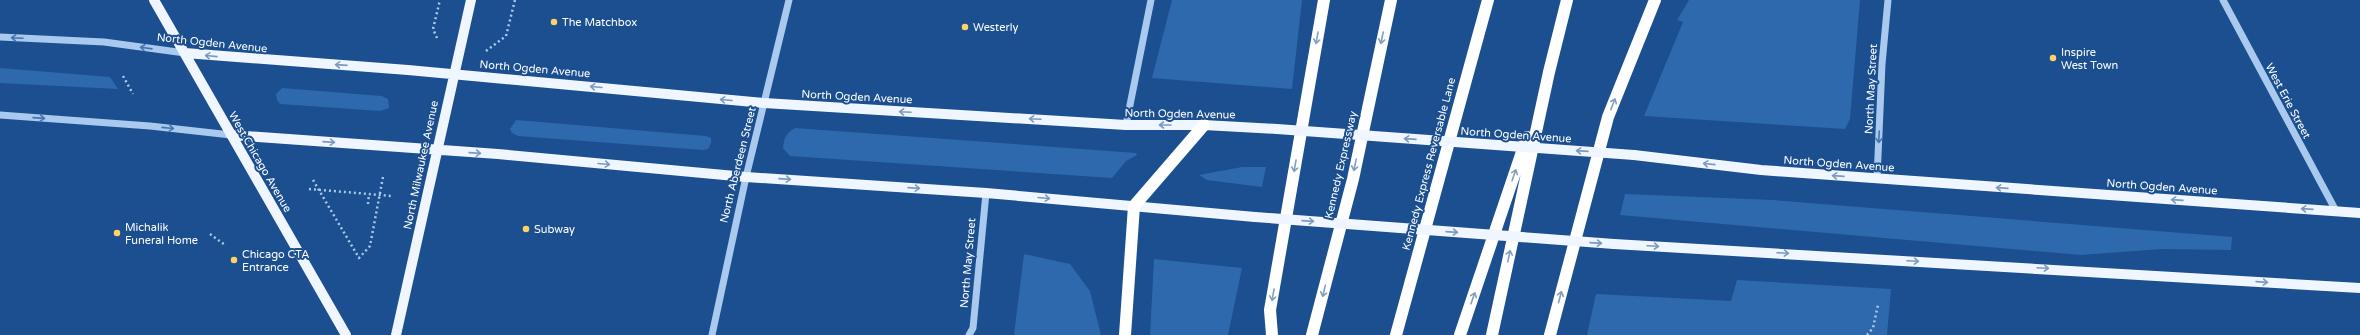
<svg xmlns="http://www.w3.org/2000/svg" width="2360" height="335" viewBox="0 0 2360 335" font-family="'Varela Round',sans-serif">
	<style>
		.green { fill: #2e69ad }
		.lines { fill: none; stroke-linecap: round; stroke-linejoin: round }
		.path { stroke: #a9c9ee; stroke-width: 2.5; stroke-dasharray: 2 3; stroke-linecap: butt }
		.minor { stroke: #a9c9ee; stroke-width: 7 }
		.major { stroke: #f0f6ff; stroke-width: 10 }
		.highway { stroke: #fff; stroke-width: 12 }
		.major-bridge { stroke: #f0f6ff; stroke-width: 10 }
		.oneway { stroke: #4674ac }
		.oneway2 { stroke: #829ec1 }
		.oneway3 { stroke: #7b9ac1 }
		.poi-dot { fill: #ffd166; stroke: #1b4f8f; stroke-width: 1.5 }
		.labels { text-anchor: middle; dominant-baseline: central; stroke-width: 4; stroke-linejoin: round; paint-order: stroke }
		.poi-label { font-size: 11px; fill: #fff; stroke: #1b4f8f; text-anchor: start }
		.street-label { font-size: 11px; fill: #fff; stroke: #1b4f8f }
	</style>
	<rect width="100%" height="100%" fill="#1b4f8f"/>
	<path class="green" d="M1172,0h130l-10,89 -140,-11z
		M1689,0h171l-10,119 -5,10 -201,-13 39,-94 -6,-2z
		M0,68l110,9 8,12 -118,-6z
		M282,88l100,8 6,3 1,9 -9,3 -100,-7 -3,-4 -1,-6z
		M516,120l190,16 5,2v5l-3,6 -5,1 -185,-14 -6,-3 -2,-4z
		M795,128l341,25 1,2 -11,6 -14,17 -322,-22 -7,-8c1,-10 3,-15 12,-20z
		M1242,167h24l-4,20 -55,-7 -8,-5z
		M1625,194l148,6 459,37 -1,13 -69,-1 -81,6 -461,-40z
		M1024,254l46,10 20,27 11,44h-87z
		M1154,259l88,9 -14,67h-78z
		M1737,280l154,9 -4,46h-300l9,-41 135,7z"/>
	<g class="lines">
		<path class="path" d="M437,38l-4,-9 7,-29
			M486,51l20,-15 9,-36
			M123,76l10,18
			M313,180l46,78 11,-12 13,-69
			M309,189l83,7
			M368,204l1,-10
			M210,234l15,11
			M1867,335l6,-7 5,-23"/>
		<path class="minor" d="M2223,0l113,211
			M0,37l104,5 81,11
			M0,115l150,11 81,9
			M1126,125l25,-125
			M1877,179l5,-115 6,-64
			M712,335l34,-158 43,-177
			M969,335l4,-7 13,-135"/>
		<path class="major" d="M154,0l192,335
			M185,53l223,17 356,33 362,22h78l73,4
			M231,135l267,19 248,23 240,16 269,24
			M1634,155l127,15 599,43
			M1614,244l746,44
			M396,335l75,-335"/>
		<path class="highway" d="M1125,335l9,-129 70,-81
			M1272,335l-2,-25 54,-310
			M1312,335l41,-156 38,-179
			M1396,335l92,-335
			M1460,335l67,-198
			M1492,335l57,-263 18,-72
			M1550,335l58,-218 47,-117"/>
		<path class="major-bridge" d="M1277,129l357,26
			M1255,217l359,27"/>
	</g>
	<defs><path id="oneway-shaft" d="M-6 0H5M1.5-3L5.5 0L1.5 3" fill="none" stroke-width="1.6" stroke-linecap="round" stroke-linejoin="round"/></defs>
	<g class="oneway">
		<use href="#oneway-shaft" transform="translate(17 38) rotate(-177)"/>
		<use href="#oneway-shaft" transform="translate(146 48) rotate(-172)"/>
		<use href="#oneway-shaft" transform="translate(39 118) rotate(4)"/>
		<use href="#oneway-shaft" transform="translate(168 128) rotate(6)"/>
		<use href="#oneway-shaft" transform="translate(1879 137) rotate(93)"/>
	</g>
	<g class="oneway2">
		<use href="#oneway-shaft" transform="translate(1317 38) rotate(100)"/>
		<use href="#oneway-shaft" transform="translate(1382 38) rotate(102)"/>
		<use href="#oneway-shaft" transform="translate(1613 104) rotate(-69)"/>
		<use href="#oneway-shaft" transform="translate(1355 165) rotate(102)"/>
		<use href="#oneway-shaft" transform="translate(1295 166) rotate(100)"/>
		<use href="#oneway-shaft" transform="translate(1514 175) rotate(-71)"/>
		<use href="#oneway-shaft" transform="translate(1509 256) rotate(-78)"/>
		<use href="#oneway-shaft" transform="translate(1324 291) rotate(104)"/>
		<use href="#oneway-shaft" transform="translate(1273 295) rotate(100)"/>
		<use href="#oneway-shaft" transform="translate(1560 297) rotate(-75)"/>
		<use href="#oneway-shaft" transform="translate(1473 298) rotate(-71)"/>
	</g>
	<g class="oneway3">
		<use href="#oneway-shaft" transform="translate(211 56) rotate(-174)"/>
		<use href="#oneway-shaft" transform="translate(341 65) rotate(-176)"/>
		<use href="#oneway-shaft" transform="translate(596 87) rotate(-175)"/>
		<use href="#oneway-shaft" transform="translate(726 100) rotate(-175)"/>
		<use href="#oneway-shaft" transform="translate(905 112) rotate(-177)"/>
		<use href="#oneway-shaft" transform="translate(1035 119) rotate(-177)"/>
		<use href="#oneway-shaft" transform="translate(1165 125) rotate(180)"/>
		<use href="#oneway-shaft" transform="translate(1410 139) rotate(-176)"/>
		<use href="#oneway-shaft" transform="translate(329 142) rotate(4)"/>
		<use href="#oneway-shaft" transform="translate(1582 151) rotate(-176)"/>
		<use href="#oneway-shaft" transform="translate(475 153) rotate(4)"/>
		<use href="#oneway-shaft" transform="translate(604 164) rotate(5)"/>
		<use href="#oneway-shaft" transform="translate(1709 164) rotate(-174)"/>
		<use href="#oneway-shaft" transform="translate(1838 176) rotate(-176)"/>
		<use href="#oneway-shaft" transform="translate(785 179) rotate(4)"/>
		<use href="#oneway-shaft" transform="translate(914 188) rotate(4)"/>
		<use href="#oneway-shaft" transform="translate(2002 188) rotate(-176)"/>
		<use href="#oneway-shaft" transform="translate(1044 198) rotate(5)"/>
		<use href="#oneway-shaft" transform="translate(2177 200) rotate(-176)"/>
		<use href="#oneway-shaft" transform="translate(2307 209) rotate(-176)"/>
		<use href="#oneway-shaft" transform="translate(1308 221) rotate(4)"/>
		<use href="#oneway-shaft" transform="translate(1452 232) rotate(4)"/>
		<use href="#oneway-shaft" transform="translate(1596 243) rotate(4)"/>
		<use href="#oneway-shaft" transform="translate(1653 246) rotate(3)"/>
		<use href="#oneway-shaft" transform="translate(1783 253) rotate(3)"/>
		<use href="#oneway-shaft" transform="translate(1913 261) rotate(3)"/>
		<use href="#oneway-shaft" transform="translate(2043 268) rotate(3)"/>
		<use href="#oneway-shaft" transform="translate(2262 282) rotate(4)"/>
	</g>
	<g class="poi-dot">
		<circle cx="554" cy="22" r="4"/>
		<circle cx="965" cy="27" r="4"/>
		<circle cx="2053" cy="58" r="4"/>
		<circle cx="526" cy="229" r="4"/>
		<circle cx="117" cy="233" r="4"/>
		<circle cx="234" cy="260" r="4"/>
	</g>
	<g class="labels">
		<g class="poi-label">
			<text x="562" y="22">The Matchbox</text>
			<text x="973" y="27">Westerly</text>
			<text x="2061" y="52">Inspire<tspan x="2061" dy="13">West Town</tspan></text>
			<text x="125" y="227">Michalik<tspan x="125" dy="13">Funeral Home</tspan></text>
			<text x="534" y="229">Subway</text>
			<text x="242" y="254">Chicago CTA<tspan x="242" dy="13">Entrance</tspan></text>
		</g>
		<g class="street-label">
			<text transform="translate(212 43) rotate(6)">North Ogden Avenue</text>
			<text transform="translate(535 69) rotate(5)">North Ogden Avenue</text>
			<text transform="translate(1871 89) rotate(-87)">North May Street</text>
			<text transform="translate(857 97) rotate(3)">North Ogden Avenue</text>
			<text transform="translate(2288 101) rotate(62)">West Erie Street</text>
			<text transform="translate(1180 114) rotate(1)">North Ogden Avenue</text>
			<text transform="translate(1516 135) rotate(4)">North Ogden Avenue</text>
			<text transform="translate(260 162) rotate(60)">West Chicago Avenue</text>
			<text transform="translate(1429 164) rotate(-75)">Kennedy Express Reversable Lane</text>
			<text transform="translate(1839 164) rotate(4)">North Ogden Avenue</text>
			<text transform="translate(421 165) rotate(-78)">North Milwaukee Avenue</text>
			<text transform="translate(738 165) rotate(-76)">North Aberdeen Street</text>
			<text transform="translate(1341 165) rotate(-77)">Kennedy Expressway</text>
			<text transform="translate(2162 187) rotate(4)">North Ogden Avenue</text>
			<text transform="translate(968 263) rotate(-85)">North May Street</text>
		</g>
	</g>
</svg>
